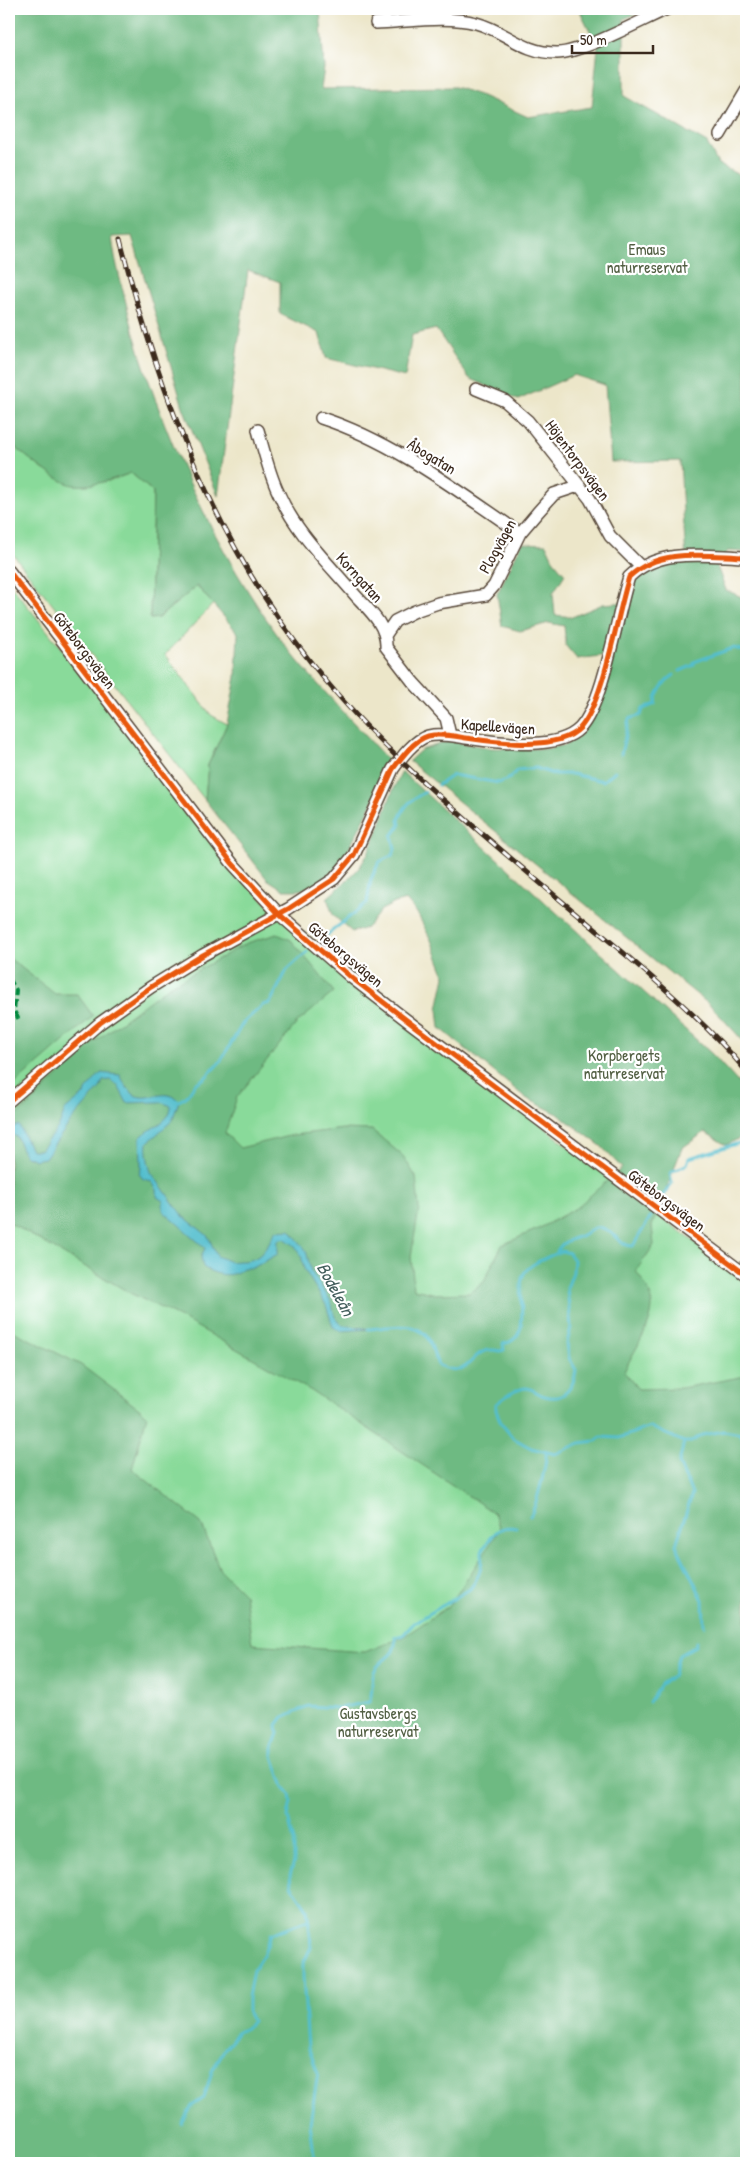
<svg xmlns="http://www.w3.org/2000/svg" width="755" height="2172" viewBox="0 0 755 2172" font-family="'Patrick Hand',sans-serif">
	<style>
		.green { fill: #89da9a; stroke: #62825c }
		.forest { fill: #6eba82; stroke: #547250 }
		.water { fill: #53bece; stroke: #477476 }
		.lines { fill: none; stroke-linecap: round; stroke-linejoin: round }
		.stream { stroke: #53bece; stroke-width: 3 }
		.minor-casing { stroke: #564638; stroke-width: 14 }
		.minor { stroke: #fff; stroke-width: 11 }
		.rail-casing { stroke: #3b2a1e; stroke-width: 5 }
		.rail { stroke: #fff; stroke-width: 3; stroke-dasharray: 9; stroke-linecap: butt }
		.quiet { stroke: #00873e; stroke-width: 4; stroke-dasharray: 8 4; stroke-linecap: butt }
		.cycleway-casing { stroke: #fff; stroke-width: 8 }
		.cycleway { stroke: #e8590c; stroke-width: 5 }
		.labels { text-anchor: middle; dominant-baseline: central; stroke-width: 4.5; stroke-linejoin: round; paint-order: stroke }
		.park-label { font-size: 16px; fill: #525f43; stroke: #fff }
		.street-label { font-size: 16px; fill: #3b2a1e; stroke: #fff }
		.water-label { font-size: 18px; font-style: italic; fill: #435e5c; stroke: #fff }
	</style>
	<rect width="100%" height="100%" fill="#fff"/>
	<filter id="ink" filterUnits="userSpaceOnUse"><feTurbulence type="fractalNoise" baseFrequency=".02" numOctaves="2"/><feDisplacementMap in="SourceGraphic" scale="10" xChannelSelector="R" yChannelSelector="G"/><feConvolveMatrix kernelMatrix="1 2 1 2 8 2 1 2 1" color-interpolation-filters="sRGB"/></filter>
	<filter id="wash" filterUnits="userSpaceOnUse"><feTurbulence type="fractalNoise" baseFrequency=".0096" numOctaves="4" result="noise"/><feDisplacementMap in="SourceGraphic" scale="20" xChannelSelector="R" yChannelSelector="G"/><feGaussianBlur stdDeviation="1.12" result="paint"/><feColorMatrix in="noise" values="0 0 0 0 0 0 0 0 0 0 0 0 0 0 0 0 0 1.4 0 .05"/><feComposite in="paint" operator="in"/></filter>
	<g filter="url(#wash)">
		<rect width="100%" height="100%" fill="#ece6c9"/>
		<path class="green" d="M9,442l35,28 65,11 22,-8 22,19 -3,127 8,-1 39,-32 16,18 -48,51 46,60 16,9 -19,41 -3,35 -196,-251z
			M9,583l252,315 314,254 171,129v882h-737z"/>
		<path class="forest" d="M9,9h311l4,59 -3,21 134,-2 27,9 46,21 64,-10 6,-60 -19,-38h67l-22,10v77l83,47 11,21 28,15v373l-18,-1 -12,13 10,26 20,9v445l-35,-38 -302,-245 12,-11 28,-9 42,7 54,1 21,-4 14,-10 7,-10 20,-40 4,-23 -3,-7 -31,4 -11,-13 -2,-20 -15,-3 -29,8 -18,-5 -5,-32 25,-51 24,1 8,17 11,13 -12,19 2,22 17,2 31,-13 26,-2 4,-24 20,-14 33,-3 -6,-100 -69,1 -6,-77 -31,-10 -56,25 -49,-22 -33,-49 -24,6 -7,42 -79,-19 -7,-25 -39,-19v-32l-32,-12 -30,226 -35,-89 -51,-171 -20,1c3,26 11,53 17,78 30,114 87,240 159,334 32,40 70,77 104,116l-52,101 -19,17 -21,7h-16l-17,-11 -62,-79 3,-35 19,-41 9,-47 2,-44 -41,-47 -39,32 -8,1 3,-127 -22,-19c-17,6 -38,14 -57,12 -15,-1 -52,-32 -65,-43z
			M402,772l310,282 34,37v44l-20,10 -21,-13 -23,16 -30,78 2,19 -18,26c5,8 16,22 16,32 1,23 -19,48 -28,69l14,17 44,-1 64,-12v787h-737v-834l72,36 66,50 -15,54 69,54 19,47 25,25 7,49 113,8 38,-15 46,-31 51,-77 -6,-16 -179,-120 -132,-74 -53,-26 -121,-71v-102l18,-13 58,-58 83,-62 79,-44 30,-9 14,6 43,52 -37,31 -60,74 -12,36 15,15 53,-13 50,-6 29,1 31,26 13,21 3,32 -8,47 3,33 22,5 33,-1 14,-10 19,-38 38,-17 36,-20 46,-40 -21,-22 -43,-32 -32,-16 -86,-70 -2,-19 7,-33 -14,-36 -14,-27 -11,-13 -11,3 -14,7 -14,18 -15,4 -19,-17 -6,-17c11,-10 25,-21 34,-33 19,-28 24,-64 41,-93z
			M9,958l46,36h22l16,22 -84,73z"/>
		<path class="water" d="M101,1073l19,2c3,5 6,13 11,17 13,14 35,-7 48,9l-7,20 -25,22c-1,10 1,19 4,29l31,43 26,21 9,20 14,6c7,-2 12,0 19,-2 14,-3 19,-19 26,-29l14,-1 16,20 5,21 20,30 4,16 7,8 29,4 -30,2 -8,-4 -7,-22 -22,-36 -3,-14 -6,-9 -11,-8 -6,2v14l-25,14h-10c-11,11 -28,7 -40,-1l-2,-10 4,-9 -42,-37v-10l-6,-4v-7l-6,-9 -8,-2 -4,-5 2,-6 -1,-30c10,-12 30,-14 31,-32l-10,-4 -34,1 -9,-17 -8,-6 -7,1 -3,7 -29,33 -26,37 -10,2 -11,-5 -7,-18 -8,-4v-9l5,3 5,-2 12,25h9l19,-24 6,-16 20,-16 2,-5z"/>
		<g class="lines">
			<path class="stream" d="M680,671l14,-6v-3l39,-14 13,3
				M621,754l8,-35 12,-4 2,-6 12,-5c0,-10 10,-23 19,-29
				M438,785l15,-10 46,8 11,-5 7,-8 19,-2 17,6h19l31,7 12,-10
				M322,939l45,-36 4,-24 8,-17 14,-7 2,-6 -3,-13 8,-11 -1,-5c5,-15 12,-20 26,-28
				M175,1100l4,1 7,-4 9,-13 10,-6 15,-16 23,-39 20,-18 7,-2 17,-33 20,-18
				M660,1199l12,-16 -2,-10 17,-9 2,-6 57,-17
				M556,1253c5,-10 12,-13 22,-16 7,-2 11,-8 17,-9 16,-4 23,19 38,18l18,-30
				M368,1329c20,-1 51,-11 62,13 3,8 5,16 8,23 38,18 29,-22 62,-14l4,-1 -1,-6c34,-6 9,-55 22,-72 7,-10 26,-16 37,-21l7,2 5,7 -1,12 -6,16 4,39 -4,16 2,15 7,12c-2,16 -11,32 -31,26 -6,-1 -11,-7 -18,-8 -10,0 -24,10 -31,16v6l5,13 12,15 18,10 24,6 25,-11 16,-2 5,-4 18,1 31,-11 34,15h7l11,-7 22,-4 17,3 5,12
				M684,1442l-5,21 13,31 -16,51 27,55 1,26
				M746,1452v17
				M746,1473l-6,19 6,8
				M530,1516c6,-8 17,-53 16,-63
				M649,1702l12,-18 12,-8 6,-21 16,-9 1,-4
				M182,2124l10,-18 12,-8 8,-27 13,-23 13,-16 8,-4 6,-7 -4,-8v-16l5,-27 10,-15 8,-21 37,-14
				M315,2163l-5,-40 8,-50 -10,-26 -5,-70v-13l8,-17 -1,-14 -3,-24 -16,-24 -1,-10 4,-13v-20l-6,-25 3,-15 -1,-8 -6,-7 -11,-31v-9l5,-14 -1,-8 6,-8 25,-11 31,2 30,-6c5,-9 1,-23 6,-32 7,-13 23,-13 20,-33l8,-2 11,-12 56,-34c9,-11 13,-24 12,-38 9,-14 16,-27 34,-23"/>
		</g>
	</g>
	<g filter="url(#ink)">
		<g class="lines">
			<defs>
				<path id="minor" d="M376,23c30,-1 71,-8 100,0 30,8 46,30 81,30 25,0 85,-33 110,-44
					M720,135l26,-44
					M476,389l29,12 23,20 62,78 20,37 30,30
					M321,418c72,23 137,73 199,115
					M258,430c6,21 11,43 20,62 17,40 50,71 78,104 14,15 31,30 30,51l27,35 33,36 4,17
					M9,571l223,292 47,51 73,64 61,47 333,250
					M386,634l9,-13 20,-10 23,-8 48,-8 8,-9 26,-53 17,-20 17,-19 24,-8
					M9,1101l91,-78 51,-36 52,-32 85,-46 46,-30 20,-24 39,-86c8,-11 21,-29 35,-33 12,-3 26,0 38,2 30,4 91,14 114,-10 24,-26 37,-114 49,-151 31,-30 77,-21 117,-20"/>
			</defs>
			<use href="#minor" class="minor-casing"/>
			<use href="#minor" class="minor"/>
			<defs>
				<path id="rail" d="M120,239c38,151 94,303 193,426 42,53 91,101 142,145 54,48 109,93 164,139 44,38 90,77 127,122"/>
			</defs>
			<use href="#rail" class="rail-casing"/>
			<use href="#rail" class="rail"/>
			<path class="quiet" d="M9,978l7,12 -2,21 5,9"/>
			<defs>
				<path id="cycleway" d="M9,571l223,292 47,51 73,64 61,47 333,250
					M9,1101l91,-78 51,-36 52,-32 85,-46 46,-30 20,-24 39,-86c8,-11 21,-29 35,-33 12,-3 26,0 38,2 30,4 91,14 114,-10 24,-26 37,-114 49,-151 31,-30 77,-21 117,-20"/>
			</defs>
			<use href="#cycleway" class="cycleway-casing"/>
			<use href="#cycleway" class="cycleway"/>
		</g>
	</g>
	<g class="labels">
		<g class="park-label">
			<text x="647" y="249">Emaus<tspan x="647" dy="18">naturreservat</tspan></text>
			<text x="624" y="1055">Korpbergets<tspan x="624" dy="18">naturreservat</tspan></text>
			<text x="378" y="1713">Gustavsbergs<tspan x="378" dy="18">naturreservat</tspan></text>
		</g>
		<g class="street-label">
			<text transform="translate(432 456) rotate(31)">Åbogatan</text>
			<text transform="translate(578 460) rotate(53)">Höjentorpsvägen</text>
			<text transform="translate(497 546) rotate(-61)">Plogvägen</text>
			<text transform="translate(360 577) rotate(48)">Korngatan</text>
			<text transform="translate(85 650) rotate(53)">Göteborgsvägen</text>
			<text transform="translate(498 726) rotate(4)">Kapellevägen</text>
			<text transform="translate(346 954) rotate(40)">Göteborgsvägen</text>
			<text transform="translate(667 1200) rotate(37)">Göteborgsvägen</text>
		</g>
		<g class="water-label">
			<text transform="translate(336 1289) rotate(61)">Bodeleån</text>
		</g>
	</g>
	<rect width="755" height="2172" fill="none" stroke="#fff" stroke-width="30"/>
	<path d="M572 45v8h81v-8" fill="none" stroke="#3b2a1e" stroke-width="2.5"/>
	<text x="580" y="45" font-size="15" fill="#3b2a1e" stroke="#ffffff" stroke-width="4" paint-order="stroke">50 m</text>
</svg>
